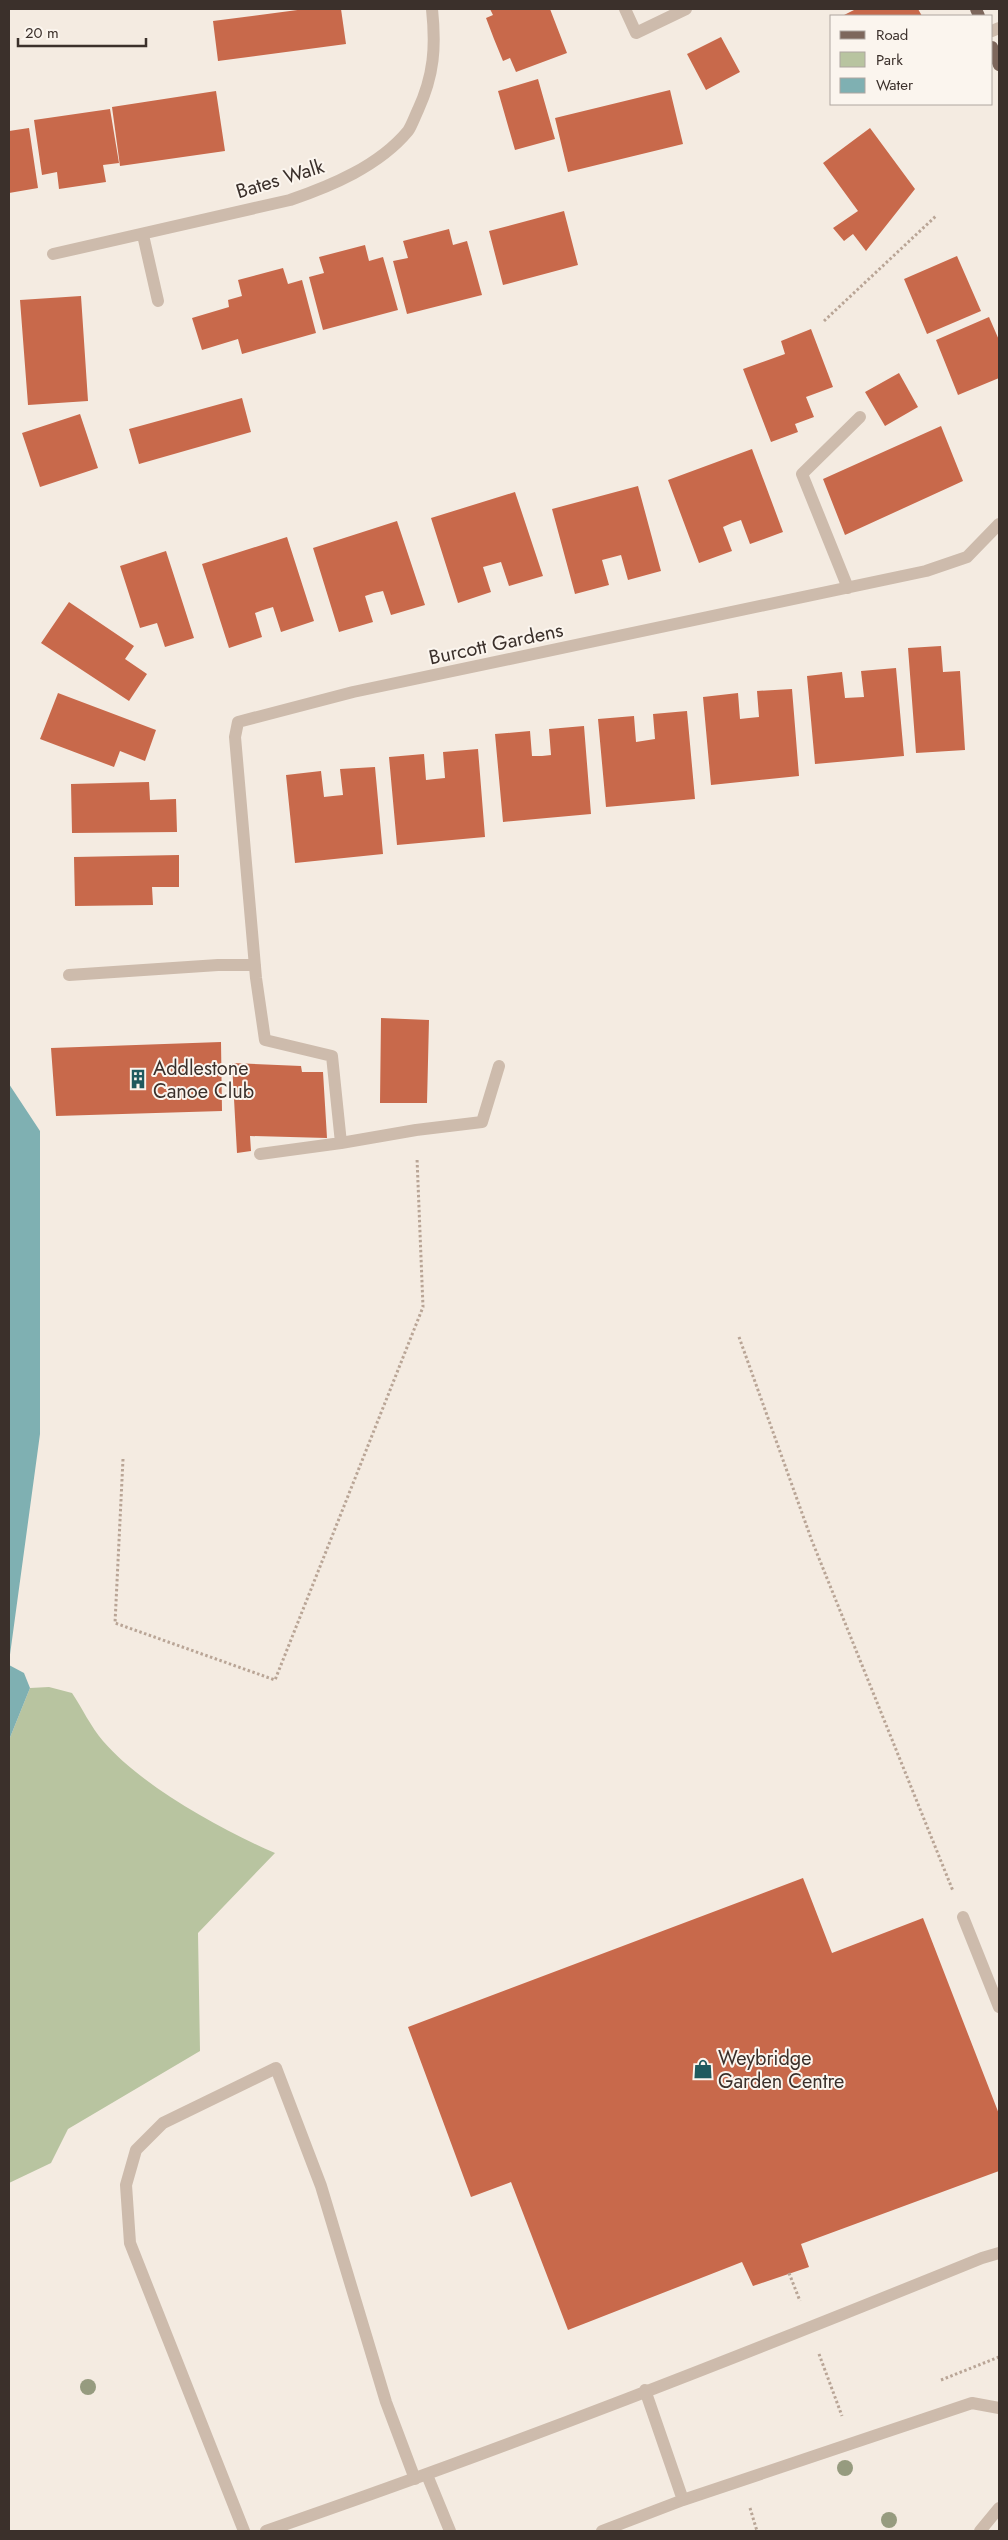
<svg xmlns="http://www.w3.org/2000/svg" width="1008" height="2540" viewBox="0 0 1008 2540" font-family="Jost,sans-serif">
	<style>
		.green { fill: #b8c4a0 }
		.water { fill: #7fb0b2 }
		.building { fill: #c8694b }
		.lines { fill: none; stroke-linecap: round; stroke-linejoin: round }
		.path { stroke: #b9a596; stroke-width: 3; stroke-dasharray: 2.5 2.5; stroke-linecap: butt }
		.minor { stroke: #cdbbac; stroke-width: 12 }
		.major { stroke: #7d675c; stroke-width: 12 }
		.tree { fill: #969b7f }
		.labels { text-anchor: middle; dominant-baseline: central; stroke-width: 4; stroke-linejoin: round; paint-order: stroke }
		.street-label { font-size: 20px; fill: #3b302b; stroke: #fbf5ee }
		.poi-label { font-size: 20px; fill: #3b302b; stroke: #fbf5ee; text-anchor: start }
	</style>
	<rect width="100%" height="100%" fill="#f4ebe1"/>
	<path class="green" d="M49,1687l23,6c10,15 19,34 31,48 40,46 117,88 172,112l-77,80 2,118 -132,78 -17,34 -42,20v-443l21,-52z"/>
	<path class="water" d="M9,1084l31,47v303l-31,228z
		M9,1665l15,8 6,15 -21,52z"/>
	<path class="building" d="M305,9h36l5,35 -128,17 -5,-40z
		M490,9h60l17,44 -51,19 -6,-14 -7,3 -9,-22 -8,-21 7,-3z
		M856,9h62l4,7h-80z
		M721,37l19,35 -34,18 -19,-36z
		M538,79l17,60 -40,11 -17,-59z
		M670,90l13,54 -115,28 -13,-54z
		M216,91l9,60 -105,15 -8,-59z
		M110,109l9,54 -16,2 3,17 -47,7 -2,-17 -15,3 -8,-55z
		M29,128l9,60 -29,5v-62z
		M870,128l45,61 -49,62 -13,-17 -9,7 -11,-13 25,-17 -35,-48z
		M564,211l14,54 -75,20 -14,-54z
		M449,229l4,16 14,-4 15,54 -75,19 -14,-53 15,-3 -5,-17z
		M365,245l4,16 14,-4 15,53 -75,20 -14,-53 15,-4 -5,-16z
		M957,256l24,55 -54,23 -23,-55z
		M283,268l5,16 14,-4 14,53 -74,21 -4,-15 -36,11 -10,-32 37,-11 -1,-7 14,-4 -4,-16z
		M81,296l7,105 -60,4 -8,-105z
		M989,317l10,23v38l-41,17 -22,-55z
		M811,329l22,58 -27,10 8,20 -19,7 3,8 -27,10 -28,-73 42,-15 -4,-13z
		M899,373l19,34 -33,19 -20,-34z
		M242,398l9,34 -112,32 -10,-35z
		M80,414l18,54 -58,19 -18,-54z
		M941,426l22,55 -118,54 -22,-56z
		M752,449l31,83 -33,12 -9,-24 -9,3 -9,4 9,24 -33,12 -31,-83z
		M638,486l23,85 -33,9 -7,-25 -19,5 7,25 -34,9 -23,-85z
		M515,492l28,84 -34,10 -8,-24 -18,5 8,25 -33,11 -27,-85z
		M397,521l28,84 -34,10 -8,-24 -9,2 -9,3 8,26 -34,10 -26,-84z
		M287,537l27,84 -33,11 -8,-25 -10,3 -8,3 7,24 -33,11 -27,-84z
		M166,551l28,87 -29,9 -8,-24 -17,5 -20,-62z
		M69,602l65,44 -9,13 22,15 -18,27 -88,-58z
		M941,646l2,26 17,-1 5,79 -49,3 -8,-105z
		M896,668l8,88 -89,8 -8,-88 35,-4 3,26 19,-1 -3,-26z
		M792,689l7,87 -88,9 -8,-88 35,-4 2,26 9,-1 10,-1 -2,-26z
		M58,693l98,37 -11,31 -25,-10 -6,16 -74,-28z
		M687,711l8,88 -89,8 -8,-88 36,-3 2,26 19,-3 -2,-25z
		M584,726l7,88 -88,8 -8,-88 35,-3 2,25h10l9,-1 -2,-26z
		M478,749l7,88 -88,8 -8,-88 35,-3 2,26 9,-1 10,-1 -2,-26z
		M375,767l8,87 -88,9 -9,-88 35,-4 3,26 9,-1 10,-1 -3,-26z
		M149,782l1,18 26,-1 1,33 -105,1 -1,-49z
		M179,855v32h-27l1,18 -78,1 -1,-49z
		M381,1018l48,2 -2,83h-47z
		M221,1042l1,69 -166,5 -5,-68z
		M232,1063l69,3 1,6h21l4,66 -77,-2 1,15 -14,2z
		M803,1878l29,75 91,-35 76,196v57l-198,73 8,23 -56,19 -11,-24 -174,68 -57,-148 -40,15 -63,-170z"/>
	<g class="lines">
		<path class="path" d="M824,321l112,-105
			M739,1337l73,204 141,350
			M123,1459l-8,164 160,57 148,-373 -6,-149
			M789,2273l11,28
			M819,2354l23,62
			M941,2380l58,-23
			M750,2508l7,23"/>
		<path class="minor" d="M625,9l11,24 50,-24
			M992,31l7,-3
			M143,235l15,66
			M53,254l237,-54c41,-14 89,-34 118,-69 4,-6 7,-15 10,-21 16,-35 18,-63 14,-101
			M848,588l-46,-114 58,-57
			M69,975l149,-10h37
			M341,1143l75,-13 66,-8 17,-56
			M260,1154l81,-11 -9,-87 -67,-16 -9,-62 -21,-241 3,-15 115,-30 573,-121 41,-14 32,-33
			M963,1917l36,90
			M645,2390l38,110
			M427,2475l23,56
			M244,2531l-114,-288 -4,-58 10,-35 27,-27 113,-55 45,118 65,216 29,77
			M266,2531c241,-83 480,-177 716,-273l17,-5
			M602,2531l81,-31 289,-97 27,5
			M980,2531l19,-23"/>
		<path class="major" d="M976,9l3,7
			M992,47l7,18"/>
	</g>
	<g class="tree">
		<circle cx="88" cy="2387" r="8"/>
		<circle cx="845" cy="2468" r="8"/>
		<circle cx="889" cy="2520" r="8"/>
	</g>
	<defs>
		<symbol id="building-bare" viewBox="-9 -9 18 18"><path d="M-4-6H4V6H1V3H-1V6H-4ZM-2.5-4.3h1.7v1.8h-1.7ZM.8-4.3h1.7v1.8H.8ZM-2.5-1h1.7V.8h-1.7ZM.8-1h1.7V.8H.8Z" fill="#1f5a5e" stroke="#fbf5ee" stroke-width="2.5" paint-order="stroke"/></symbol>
		<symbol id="shop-bare" viewBox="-9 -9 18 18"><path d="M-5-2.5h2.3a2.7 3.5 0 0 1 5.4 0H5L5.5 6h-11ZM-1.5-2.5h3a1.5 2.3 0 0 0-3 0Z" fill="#1f5a5e" stroke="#fbf5ee" stroke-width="2.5" paint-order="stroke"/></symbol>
	</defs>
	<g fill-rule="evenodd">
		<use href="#building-bare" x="124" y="1065" width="28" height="28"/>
		<use href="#shop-bare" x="689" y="2055" width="28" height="28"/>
	</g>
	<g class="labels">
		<g class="street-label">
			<text transform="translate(280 179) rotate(-17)">Bates Walk</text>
			<text transform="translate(496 644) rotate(-12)">Burcott Gardens</text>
		</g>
		<g class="poi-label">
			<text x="153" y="1068">Addlestone<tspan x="153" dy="23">Canoe Club</tspan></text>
			<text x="718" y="2058">Weybridge<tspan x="718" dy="23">Garden Centre</tspan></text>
		</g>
	</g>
	<rect width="1008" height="2540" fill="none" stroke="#3b302b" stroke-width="20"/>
	<rect x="830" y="15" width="162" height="90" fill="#fbf5ee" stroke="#aea6a0"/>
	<rect x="840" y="31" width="25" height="8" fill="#7d675c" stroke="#aea6a0"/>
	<text x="876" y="40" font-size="15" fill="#3b302b">Road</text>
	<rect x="840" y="52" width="25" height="15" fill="#b8c4a0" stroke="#aea6a0"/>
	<text x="876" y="65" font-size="15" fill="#3b302b">Park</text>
	<rect x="840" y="78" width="25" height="15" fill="#7fb0b2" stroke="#aea6a0"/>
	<text x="876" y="90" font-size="15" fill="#3b302b">Water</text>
	<path d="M18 38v8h128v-8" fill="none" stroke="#3b302b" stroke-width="2.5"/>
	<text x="25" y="38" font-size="15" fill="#3b302b" stroke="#fbf5ee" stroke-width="4" paint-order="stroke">20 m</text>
</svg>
